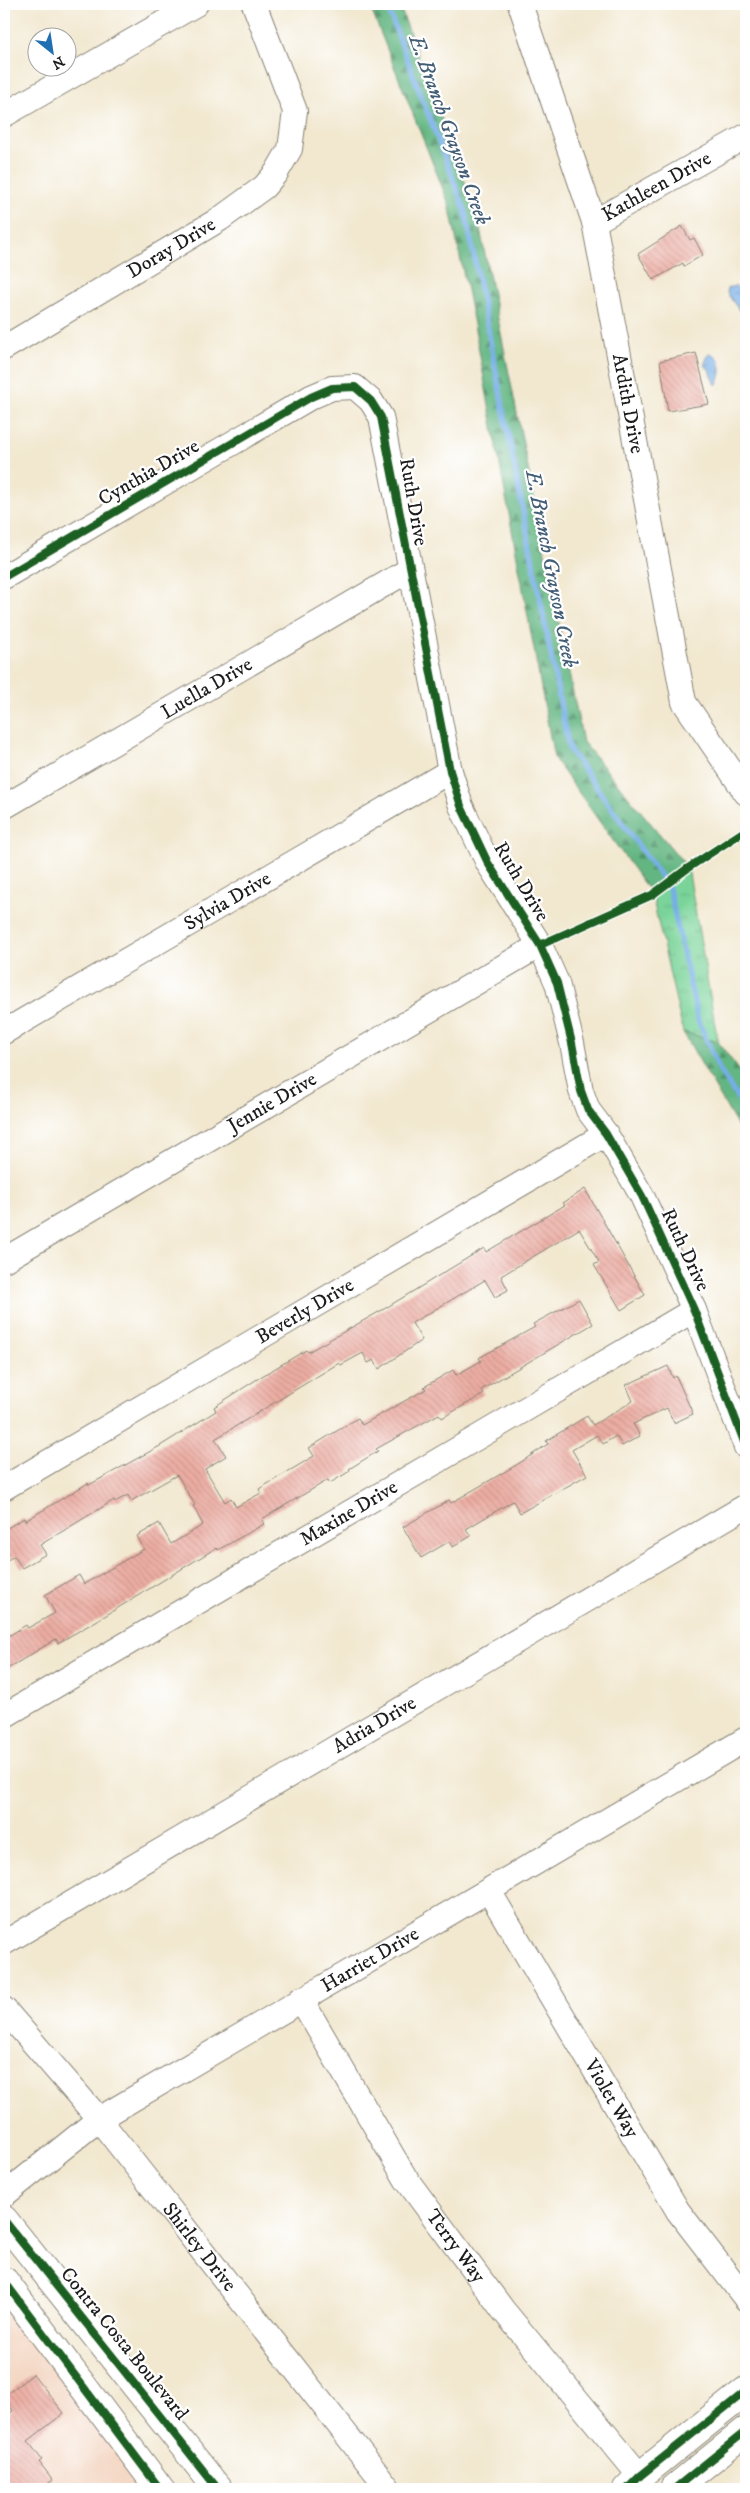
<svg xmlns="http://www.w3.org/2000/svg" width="750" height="2493" viewBox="0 0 750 2493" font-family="'IM FELL DW Pica',serif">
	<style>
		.built { fill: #f3d4bf }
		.grass { fill: url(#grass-tufts); stroke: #4b785b }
		.forest { fill: url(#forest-firs); stroke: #40694f }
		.water { fill: url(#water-ripples); stroke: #496580 }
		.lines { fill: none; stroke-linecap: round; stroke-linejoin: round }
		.stream { stroke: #76aee5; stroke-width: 5.5 }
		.building { fill: url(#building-back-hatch) }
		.minor-casing { stroke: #878276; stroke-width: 26 }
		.major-casing { stroke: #878276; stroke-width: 30 }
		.minor { stroke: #fff; stroke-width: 24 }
		.major { stroke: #fff; stroke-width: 28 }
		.cycleway-casing { stroke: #fff; stroke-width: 11 }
		.cycleway { stroke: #1b5e20; stroke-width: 8 }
		.labels { text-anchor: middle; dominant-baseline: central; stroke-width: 4.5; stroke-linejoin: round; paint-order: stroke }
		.street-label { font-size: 20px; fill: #1c1c1c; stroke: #fff }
		.water-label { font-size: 21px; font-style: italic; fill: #445e76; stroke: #fff }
	</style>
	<defs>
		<pattern id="grass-tufts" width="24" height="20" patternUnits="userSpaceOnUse" patternTransform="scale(1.25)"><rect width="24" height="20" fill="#7ad49a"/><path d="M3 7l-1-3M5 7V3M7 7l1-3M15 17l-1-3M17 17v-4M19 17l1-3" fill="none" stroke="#69b584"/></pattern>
		<pattern id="forest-firs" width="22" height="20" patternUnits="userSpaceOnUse" patternTransform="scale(1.25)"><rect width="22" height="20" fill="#63b682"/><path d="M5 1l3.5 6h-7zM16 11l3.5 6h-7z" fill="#51936a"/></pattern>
		<pattern id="water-ripples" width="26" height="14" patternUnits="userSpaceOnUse" patternTransform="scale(1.25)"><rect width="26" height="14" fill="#76aee5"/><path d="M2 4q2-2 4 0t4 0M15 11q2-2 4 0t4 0" fill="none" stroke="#608db9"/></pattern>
		<pattern id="building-back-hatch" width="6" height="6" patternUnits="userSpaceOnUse" patternTransform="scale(1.25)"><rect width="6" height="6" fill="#ecada3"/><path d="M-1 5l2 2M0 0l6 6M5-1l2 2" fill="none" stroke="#ca948c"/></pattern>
	</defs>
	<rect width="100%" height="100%" fill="#fff"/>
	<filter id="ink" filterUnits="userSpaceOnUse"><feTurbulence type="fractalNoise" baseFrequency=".02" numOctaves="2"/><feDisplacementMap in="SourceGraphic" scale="10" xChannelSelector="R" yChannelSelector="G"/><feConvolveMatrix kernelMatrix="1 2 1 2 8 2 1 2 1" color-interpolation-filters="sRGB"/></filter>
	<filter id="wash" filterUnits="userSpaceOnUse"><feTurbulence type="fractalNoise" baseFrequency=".0096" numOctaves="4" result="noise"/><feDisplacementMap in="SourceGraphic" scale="20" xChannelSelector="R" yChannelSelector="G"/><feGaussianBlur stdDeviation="1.12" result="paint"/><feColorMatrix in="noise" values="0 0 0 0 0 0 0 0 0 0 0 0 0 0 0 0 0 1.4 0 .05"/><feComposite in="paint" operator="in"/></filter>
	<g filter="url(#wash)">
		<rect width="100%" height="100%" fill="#f2e8d0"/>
		<path class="built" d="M4,2281l156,208h-156z"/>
		<path class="grass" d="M688,868l30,174 -35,-10 -31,-137z"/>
		<path class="forest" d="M369,4h30l78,210 106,528 105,126 -36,27 -98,-137 -80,-434 -25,-120z
			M683,1032l35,10 28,37v62z"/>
		<path class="water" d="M735,286c7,4 15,23 6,27l-14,-20 1,-5z
			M709,353c14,3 15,23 7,32l-7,-16 -5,-4z"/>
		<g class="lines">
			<path class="stream" d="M386,4l79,206 104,539 100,139 29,132 22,51 26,40"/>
		</g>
		<g id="blocks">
			<path class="building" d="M682,226l8,14 4,-2 9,17 -19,11 -1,-3 -30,17 -15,-26z
				M696,353l13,51 -41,7 -8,-50z
				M585,1189l60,106 -24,15 -27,-45 5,-3 -20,-33 -78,47 7,14 -13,7 -10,-17 -73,43 10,17 -43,29 -5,-9 -6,3 -5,-10 -22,12 -2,-2 -124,76 11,17 -21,13 20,33 6,-4 5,9 25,-14 -2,-4 55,-33 -5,-8 49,-30 4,7 64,-36 -2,-2 29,-17 3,5 25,-14 -2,-3 56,-31 -2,-3 46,-25 14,25 -112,66 3,4 -42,24 -3,-4 -63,35 2,2 -29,18 1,2 -20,12 -2,-3 -66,39 2,5 -46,26 -2,-2 -113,69 -45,26 -2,-4 -52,32v-32l22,-14 2,3 27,-15 -10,-18 34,-20 5,9 60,-35 -7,-13 22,-13 12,21 32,-19 -10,-19 2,-1 -18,-30 -46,26 -3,-6 -13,7 -1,-2 -74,45 6,9 -24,14 -8,-12 -10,6v-32l20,-12 1,3 63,-38 1,2 71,-39 56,-35 -2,-4 48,-31 44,-26 2,2 76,-43 100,-61 2,4 79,-47 -2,-2z
				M668,1366l5,12 3,-2 17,38 -19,9 -7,-15 -34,16 7,12 -18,10 -6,-10 -13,8 -6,-9 -25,15 15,25 -67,38 -7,-12 -47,28 5,7 -18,11 -3,-6 -29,17 -18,-31 46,-27 2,3 67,-39 30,-20 -2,-3 41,-25 6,9 40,-24 -7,-16z
				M33,2374l31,39 -36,28 14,19 -3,2 14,18 -12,9h-37v-71l9,-7 -9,-15z"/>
		</g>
	</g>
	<g filter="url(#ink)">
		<use href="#blocks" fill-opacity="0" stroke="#878276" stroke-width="1"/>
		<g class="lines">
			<defs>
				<g id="minor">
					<path id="s1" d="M520,4l74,218 90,480 62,91"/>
					<path d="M4,115l192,-111"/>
					<path id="s2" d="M594,222l152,-86"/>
					<path id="s3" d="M4,348l216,-129 44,-32 12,-14 14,-24 5,-38 -41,-107"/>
					<path d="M4,577l307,-180 21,-9 23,-1 16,14 10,16 69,354 11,35 27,57 52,82 17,38 15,60 9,48 7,19 18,24 36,62 52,114 52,137"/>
					<path id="s4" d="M4,807l405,-237"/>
					<path id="s5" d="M4,1032l446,-261"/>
					<path id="s6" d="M4,1260l536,-315"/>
					<path id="s7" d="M4,1488l602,-354"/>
					<path id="s8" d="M4,1716l690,-406"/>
					<path id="s9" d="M489,1891l189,320 68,88"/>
					<path id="s10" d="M4,1943l742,-437"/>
					<path id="s11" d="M301,1999l105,180 97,131 137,166"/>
					<path id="s12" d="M4,2009l95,110 290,370"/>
					<path id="s13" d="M4,2195l95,-76 647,-380"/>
				</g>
				<path id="major" d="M4,2220l214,269
					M4,2281l156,208
					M627,2489l13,-13 106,-85
					M674,2489l72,-58"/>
			</defs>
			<use href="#minor" class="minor-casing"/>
			<use href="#major" class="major-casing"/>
			<use href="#minor" class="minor"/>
			<use href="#major" class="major"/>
			<defs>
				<path id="cycleway" d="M4,577l307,-180 21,-9 23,-1 16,14 10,16 69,354 11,35 27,57 52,82 17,38 15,60 9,48 7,19 18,24 36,62 52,114 52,137
					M540,945l112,-50 36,-27 58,-38
					M4,2220l214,269
					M4,2281l156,208
					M627,2489l13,-13 106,-85
					M674,2489l72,-58"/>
			</defs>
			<use href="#cycleway" class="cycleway-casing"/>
			<use href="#cycleway" class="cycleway"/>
		</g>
	</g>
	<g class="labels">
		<g class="street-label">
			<text stroke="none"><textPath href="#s2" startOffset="72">Kathleen Drive</textPath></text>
			<text stroke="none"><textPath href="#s3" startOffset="195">Doray Drive</textPath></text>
			<text stroke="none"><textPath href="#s1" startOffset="415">Ardith Drive</textPath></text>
			<text transform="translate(149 473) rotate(-30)">Cynthia Drive</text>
			<text transform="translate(413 502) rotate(80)">Ruth Drive</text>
			<text stroke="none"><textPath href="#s4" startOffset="235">Luella Drive</textPath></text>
			<text transform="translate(521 882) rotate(59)">Ruth Drive</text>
			<text stroke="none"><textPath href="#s5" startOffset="259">Sylvia Drive</textPath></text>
			<text stroke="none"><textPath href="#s6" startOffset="311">Jennie Drive</textPath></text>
			<text transform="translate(685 1250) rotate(65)">Ruth Drive</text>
			<text stroke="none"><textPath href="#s7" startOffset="349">Beverly Drive</textPath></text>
			<text stroke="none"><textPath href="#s8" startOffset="400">Maxine Drive</textPath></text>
			<text stroke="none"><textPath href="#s10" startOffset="430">Adria Drive</textPath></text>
			<text stroke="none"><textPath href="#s13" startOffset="436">Harriet Drive</textPath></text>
			<text stroke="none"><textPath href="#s9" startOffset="241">Violet Way</textPath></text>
			<text stroke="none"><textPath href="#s12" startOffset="308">Shirley Drive</textPath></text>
			<text stroke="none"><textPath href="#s11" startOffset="292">Terry Way</textPath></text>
			<text transform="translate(124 2344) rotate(51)">Contra Costa Boulevard</text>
		</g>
		<g class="water-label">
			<text transform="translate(449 130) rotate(70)">E. Branch Grayson Creek</text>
			<text transform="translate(551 569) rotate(79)">E. Branch Grayson Creek</text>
		</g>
	</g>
	<rect width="750" height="2493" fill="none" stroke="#fff" stroke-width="20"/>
	<g transform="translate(52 52) rotate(150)"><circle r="24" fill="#ffffff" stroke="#a4a4a4"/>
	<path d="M0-4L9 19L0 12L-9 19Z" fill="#1f6fb2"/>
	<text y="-8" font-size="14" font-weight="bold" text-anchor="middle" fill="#1c1c1c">N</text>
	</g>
</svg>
